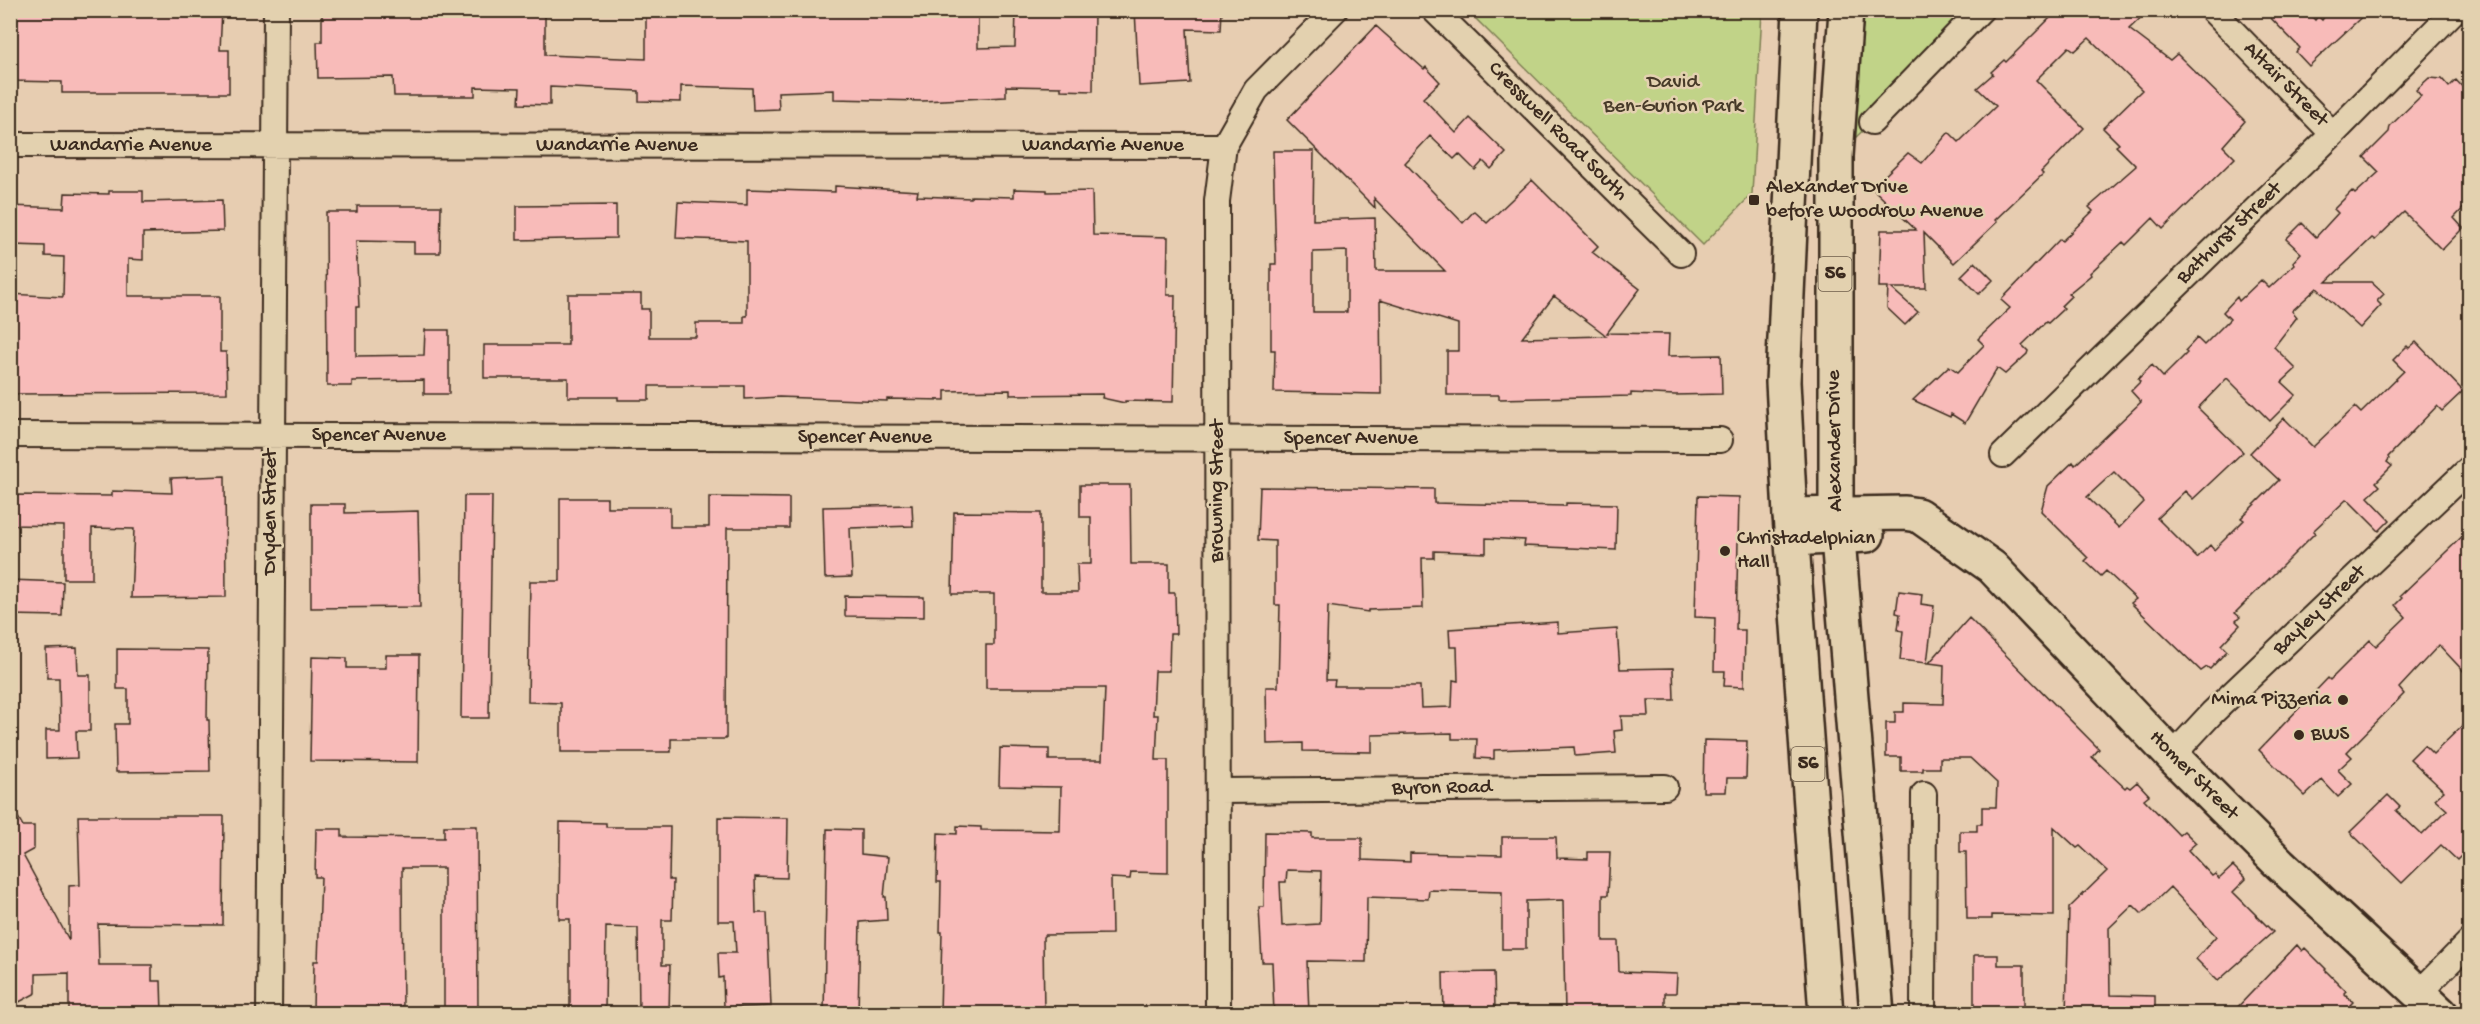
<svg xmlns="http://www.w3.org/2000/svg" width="2480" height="1024" viewBox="0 0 2480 1024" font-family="'Gochi Hand',sans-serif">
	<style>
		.green { fill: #c1d388; stroke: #7e7e53; stroke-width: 1.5 }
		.building { fill: #f8bbb9; stroke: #3b2a1e; stroke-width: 1.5; fill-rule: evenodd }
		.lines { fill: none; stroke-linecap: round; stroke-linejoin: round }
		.street-casing { stroke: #3b2a1e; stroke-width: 28 }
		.secondary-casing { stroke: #3b2a1e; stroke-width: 38 }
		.primary-casing { stroke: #3b2a1e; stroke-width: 38 }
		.street { stroke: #e3d1af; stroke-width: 24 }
		.secondary { stroke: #e3d1af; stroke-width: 33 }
		.primary { stroke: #e3d1af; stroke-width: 33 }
		.poi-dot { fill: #3b2a1e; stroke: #e3d1af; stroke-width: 2 }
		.labels { text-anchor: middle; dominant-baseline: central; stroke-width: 5; stroke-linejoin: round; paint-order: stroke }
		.shield { fill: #e3d1af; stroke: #6d5c4a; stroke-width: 1.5 }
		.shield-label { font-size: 20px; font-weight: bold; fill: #3b2a1e }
		.park-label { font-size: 21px; fill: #483b29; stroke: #e3d1af }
		.street-label { font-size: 21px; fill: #3b2a1e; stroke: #e3d1af }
		.poi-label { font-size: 21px; fill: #3b2a1e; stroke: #e3d1af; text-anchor: start }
	</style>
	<rect width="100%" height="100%" fill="#e7cdb1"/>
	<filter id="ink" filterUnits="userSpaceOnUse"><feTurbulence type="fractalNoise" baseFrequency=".0167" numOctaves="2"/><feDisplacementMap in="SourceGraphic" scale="12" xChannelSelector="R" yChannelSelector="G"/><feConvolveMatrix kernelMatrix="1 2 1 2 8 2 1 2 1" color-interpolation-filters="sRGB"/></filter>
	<g filter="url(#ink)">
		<path class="green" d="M1468,11h294l-10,183 -49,51z
			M1846,11h135l-109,111 -36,34z"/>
		<path class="building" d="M10,10h212l-2,40h9v43h-167v-11l-52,-1z
			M322,10h223v45l101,4v-49h332v38l37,-1 1,-37h78l-1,81 -32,-1v-3l-55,-1v11l-84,4 -88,-2v-9l-56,2 1,17 -26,1 -1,-22 -71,-2v16l-42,-1v-10l-89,-4v18l-31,-1 1,-16 -45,-1v9h-81l-1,-19 -75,1 -1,-36h5z
			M1135,10h87l-1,20 -34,-1 3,54 -51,3z
			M2058,10h91l-20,19 41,31 7,-6 68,67 -22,25 12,12 -72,71 -10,-11 -27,27 -3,-3 -33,31 1,2 -23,19 3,2 -10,10 3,2 -16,15 -2,-1 -24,23 6,6 -1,3 -22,20 -8,-6 -32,55 -14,-9 -1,3 -37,-17 36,-34 9,6 26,-27 -6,-6 32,-31 -9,-8 59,-61 2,2 31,-30 -4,-4 47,-41 -20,-20 3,-2 -16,-16 39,-38 -53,-52 -14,13 -6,-4 -33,33 48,48 -43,44 2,2 -48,46 2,2 -43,41 -30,-30 2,55h-35l27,24 -13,13 -18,-17 1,-21h-9l2,-57h35l-44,-42 36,-35 14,10 27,-31 10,10 37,-36 -19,-18 16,-14 -2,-2 13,-12 2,2z
			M2263,10h43l9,10 3,-4 4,4 7,-10h40l-60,56 -13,-14 4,-4z
			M1376,26l48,43 2,-2 14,15 -17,16 33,35 14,-15 36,35 -15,16 -8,-8 -8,9 -16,-16 -5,5 -24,-23 -25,27 58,60 11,-12 13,12 45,-43 66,66 -6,6 48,37 -33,44 62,1 -1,22 53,-1 1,39 -47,1 -44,-2v3l-132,3v-4h-52v-44h11v-27l-78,-24 1,94 -107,-2 1,-42h-4v-86h5l-3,-113h41l-1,69 62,-2 1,53h69l-71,-73 1,10 -88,-88zM1347,251v61h-34v-60zM1554,296l49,37 3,3 -84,2z
			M2429,78l13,1 7,8 7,-7 13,14v108l-15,16 9,10 -21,22 -38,-38 -29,28 -3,-2 -46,44h45l13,12 -7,7 4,4 -21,23 -43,-40 -25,23 5,6 -23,30 22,22 -14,13 14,13 -26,26 -43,-43 -29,30 45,44 -50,47 -8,-8 -28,27 40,40 13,-13 4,5 30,-30 -3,-2 38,-38 -29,-27 34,-35 29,29 42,-40 6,6 43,-42 -11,-11 14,-14 2,2 7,-6 47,49 -21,20 -5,-5 -49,51 1,2 -2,3 5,4 -16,16 4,4 -12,11 22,23 -11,11 -32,-32 -34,32 2,2 -80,80 5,4 -4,4 4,4 -19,20 6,6 -17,18 -3,-2 -6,4 -70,-68 5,-4 -30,-28 -5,5 -16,-15 3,-3 -47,-47 7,-25 25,-24 2,3 66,-63 -10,-11 9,-9 -2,-3 14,-14 11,12 24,-24 -2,-2 12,-13 7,7 26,-26 -7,-7 14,-15 2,4 22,-21 8,8 26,-24 -2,-2 8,-9 -15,-14 16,-16 14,14 22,-24 -4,-4 18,-18 3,3 24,-22 -15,-15 25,-25 1,-6 31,-30 -5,-6zM2114,472l30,30 -25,26 -32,-31z
			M835,186l83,5 -1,5 54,2v-2l43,1v-8l33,1v2l45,-1 1,44 75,2 -1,58h8l-2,107 -48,-1v2l-23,-5 1,-4 -93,1v-5l-65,1v9l-58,-1v2l-108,-4 -34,2v-13h-96v14h-31v-3h-50v-19h-84v-33h84v-51h73v15h8v28h47v-14h48v-7h3v-75l-71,-3 2,-36 69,3v-16l88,3z
			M109,191h34v11l79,-2 1,31 -80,2v27l-15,-1v37h92v56h6l1,41 -217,1v-100l53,3 1,-40 -19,-1v-10l-32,-1v-8h-3v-31l54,2 1,-15 44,1z
			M616,205v33l-99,2v-34z
			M357,206h84l-1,47h-26v-11l-58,-1 3,66h-3v49l68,-1 1,-25h24v64h-25v-14l-72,1v5h-25l-1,-174h31z
			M1975,262l18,18 -14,14 -18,-18z
			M225,476l1,121 -95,1 3,-69 -42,-1v51h-28v-53l-54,-1v-30l102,1v-5l60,2 -1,-15z
			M1080,485h50l1,79h38v29h6l1,41h-6l-1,37h-14l-2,44h5l-2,45h12v113l-37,-1 -1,7 -19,-1 1,56 -67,1 -2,2 1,77h-104l2,-82h-2l1,-50h-4l1,-49 19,1v-8l24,1v3l79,1 1,-44 -62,-1 1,-38 49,1v11h53l3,-72h-119v-43h8v-51h-42l2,-82 87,1v79h37l-1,-28h14v-47h-11z
			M1260,487l174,2v14l132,3v-3l51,1 -1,46 -92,-4 1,-6 -39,-2v15l-52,-2v7h-12l1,50 -55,2v2l-40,-6 -2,74h9l-1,6h86l1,22 31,-1 1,-27 5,1 -1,-34h-7l-1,-18 109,-7v11l59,-4 3,40 53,-1 1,32h-26l1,16h-28l1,14 -8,1 2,22 -41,3 -1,-9 -80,3v9l-18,-1 1,-19h-25v-6l-80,2v17l-69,-1v-8l-36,1 -1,-57h12l2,-82h-5v-64l-17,-1z
			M464,496h28l-3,222h-28z
			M1698,496l41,1 -3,133h9l-1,57 -20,-1 1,-15h-11l1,-53 -20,-1z
			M709,497l80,1v30h-62l-1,211h-55v13h-110v-49l-33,-1 2,-121h30v-83h47v9h63v20h39z
			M311,504h34v9l73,-2 2,96 -109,1z
			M912,505l1,21 -63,2 2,49 -27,1 -2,-71z
			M2469,530v147l-30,-32 -40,43 5,6 -57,58 5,5 -14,13 14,14 -14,13 -16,-17 -17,16 -46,-46 69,-72 2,2 40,-40 6,6 30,-29 -11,-12 7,-7 -2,-2z
			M10,580l53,2 -1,34 -52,-1z
			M1899,591l23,3 -1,10 13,2 -7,57 -27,-3 3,-29 -5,-1 2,-16 -4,-1z
			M845,596l79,1v20l-79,-1z
			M1969,618l130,131 -7,8 33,31 2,-2 3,2 7,-6 12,13 -5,4 35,36 5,-4 12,12 -8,7 24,26 3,-2 4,5 14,-13 13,13 -13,13 40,40 -55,49 -22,-22 20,-23 -46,-49 -28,27 -9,-9 -24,23 1,67 45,1v18h-89l3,-106 38,-37 -27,-25 -3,2 -23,-21v89l-62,-1v4h-25l-1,-67h-6v-21h17v-7h5v-17h14l1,-24 -27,-25h-30v10h-17v3h-22v-14h-15v-34h9v-11h9v-9l39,1 1,-39 -15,-2z
			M77,648l1,27h12v56h-14l1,27 -31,1v-29h14l-1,-52h-12l-1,-29z
			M117,649l91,1 -1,70h2l1,51 -94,1 -1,-48h13v-35h-11z
			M386,655h33l-1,107 -108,-1 2,-104 35,1v10h39z
			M2469,719v129l-12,12 -16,-15 -39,38 -52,-51 38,-37 12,12 -4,3 26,25 25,-25 -12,-11 9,-8 -34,-32 14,-14 9,9z
			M1704,740l43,1 -1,37h-19l-1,14h-23z
			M10,803l13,23h11v23l-11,6 46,85v-54l11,-1 -2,-69h146l-1,109 -125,-1 1,41h53v16h9l1,33h-93v-41l-33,1v19l-26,14z
			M718,817l70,1 -1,60 -32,-1 1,36h11l4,93 -47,2 -1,-31 -4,1 -1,-25h18l-2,-32h-16z
			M560,822l46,1v4h64l-1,53h4l-1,40h-10v45h8l-1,49h-30l-1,-86 -32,-1 -1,87h-35v-95h-11z
			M444,826h33l1,188h-34v-146h-42l1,146h-28v-4l-62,-1 1,-48h4l3,-84h-6l1,-48h26v8l102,1z
			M827,829l34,1v24l27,3 -4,40h2l1,23 -27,2 -2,92h-34z
			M1265,832l47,1v5h50v22l48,2v-9l92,2v-18h54l1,21 31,1v-7h22l-2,43h-5v46h15l1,31 58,2 -1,19h-11v21h-100l-2,-114 -37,1v48h-24v-57l-73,-2 -1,9 -61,-2 -1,65 -59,-1 2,53h-35l-2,-52h-10l-3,-55h5zM1287,870l34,1 -1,53 -38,2 -2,-44h6z
			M2297,945l5,6 3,-3 21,21 -1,1 21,21 -2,2 9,9 -3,3 9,9h-128z
			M1974,955h24v10h26v49h-50z
			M1494,972l1,37h-4v5h-47l-1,-41z"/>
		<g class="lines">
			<defs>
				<path id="street" d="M1434,10l247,244
					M2212,10l121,124
					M1872,122l109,-112
					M10,145l1214,1
					M10,435l1710,5
					M2003,455l330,-321 122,-124
					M2172,756l40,-43 258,-245
					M1218,791l447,-4
					M2420,992l50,-51
					M269,1014l7,-1004
					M1218,1014l-1,-813 7,-55 32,-56 79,-80
					M1923,1014l1,-220"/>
				<path id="secondary" d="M1790,515l115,-2 13,2 74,52 180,189 108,108 161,150
					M1792,539l75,-4"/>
				<path id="primary" d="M1800,10l-17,372 7,133 36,499
					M1846,10l-10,146v358l41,500"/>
			</defs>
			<use href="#street" class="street-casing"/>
			<use href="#secondary" class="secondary-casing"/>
			<use href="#primary" class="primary-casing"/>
			<use href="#street" class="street"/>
			<use href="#secondary" class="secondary"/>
			<use href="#primary" class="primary"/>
		</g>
	</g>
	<g class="poi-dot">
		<rect x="1748" y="194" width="12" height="12" rx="3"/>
		<circle cx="1725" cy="551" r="6"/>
		<circle cx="2343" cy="700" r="6"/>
		<circle cx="2299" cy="735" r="6"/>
	</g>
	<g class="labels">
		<g class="shield">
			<rect x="1818.5" y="257" width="33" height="34" rx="4.5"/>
			<rect x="1791.5" y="747" width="33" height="34" rx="4.5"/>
		</g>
		<g class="shield-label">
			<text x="1835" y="274">56</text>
			<text x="1808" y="764">56</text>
		</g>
		<g class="park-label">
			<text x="1673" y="83">David<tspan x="1673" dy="24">Ben-Gurion Park</tspan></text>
		</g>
		<g class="street-label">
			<text transform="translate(2285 85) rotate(45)">Altair Street</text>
			<text transform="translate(1557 132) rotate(45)">Cresswell Road South</text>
			<text x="131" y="146">Wandarrie Avenue</text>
			<text x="617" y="146">Wandarrie Avenue</text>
			<text x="1103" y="146">Wandarrie Avenue</text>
			<text transform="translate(2230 234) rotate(-44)">Bathurst Street</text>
			<text x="379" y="436">Spencer Avenue</text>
			<text x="865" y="438">Spencer Avenue</text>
			<text x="1351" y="439">Spencer Avenue</text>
			<text transform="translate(1836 441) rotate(-91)">Alexander Drive</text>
			<text transform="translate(1218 491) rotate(-90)">Browning Street</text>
			<text transform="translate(271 512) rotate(-90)">Dryden Street</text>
			<text transform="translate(2320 611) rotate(-44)">Bayley Street</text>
			<text transform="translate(2193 776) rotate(45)">Homer Street</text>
			<text transform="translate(1442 789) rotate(-1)">Byron Road</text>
		</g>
		<g class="poi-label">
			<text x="1766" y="188">Alexander Drive<tspan x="1766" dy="24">before Woodrow Avenue</tspan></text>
			<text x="1737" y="539">Christadelphian<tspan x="1737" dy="24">Hall</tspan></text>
			<text x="2331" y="700" text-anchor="end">Mima Pizzeria</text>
			<text x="2311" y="735">BWS</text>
		</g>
	</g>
	<rect width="2480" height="1024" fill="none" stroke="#e3d1af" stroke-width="36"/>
	<rect x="18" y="18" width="2444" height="988" fill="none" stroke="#3b2a1e" stroke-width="2" filter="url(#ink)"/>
</svg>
